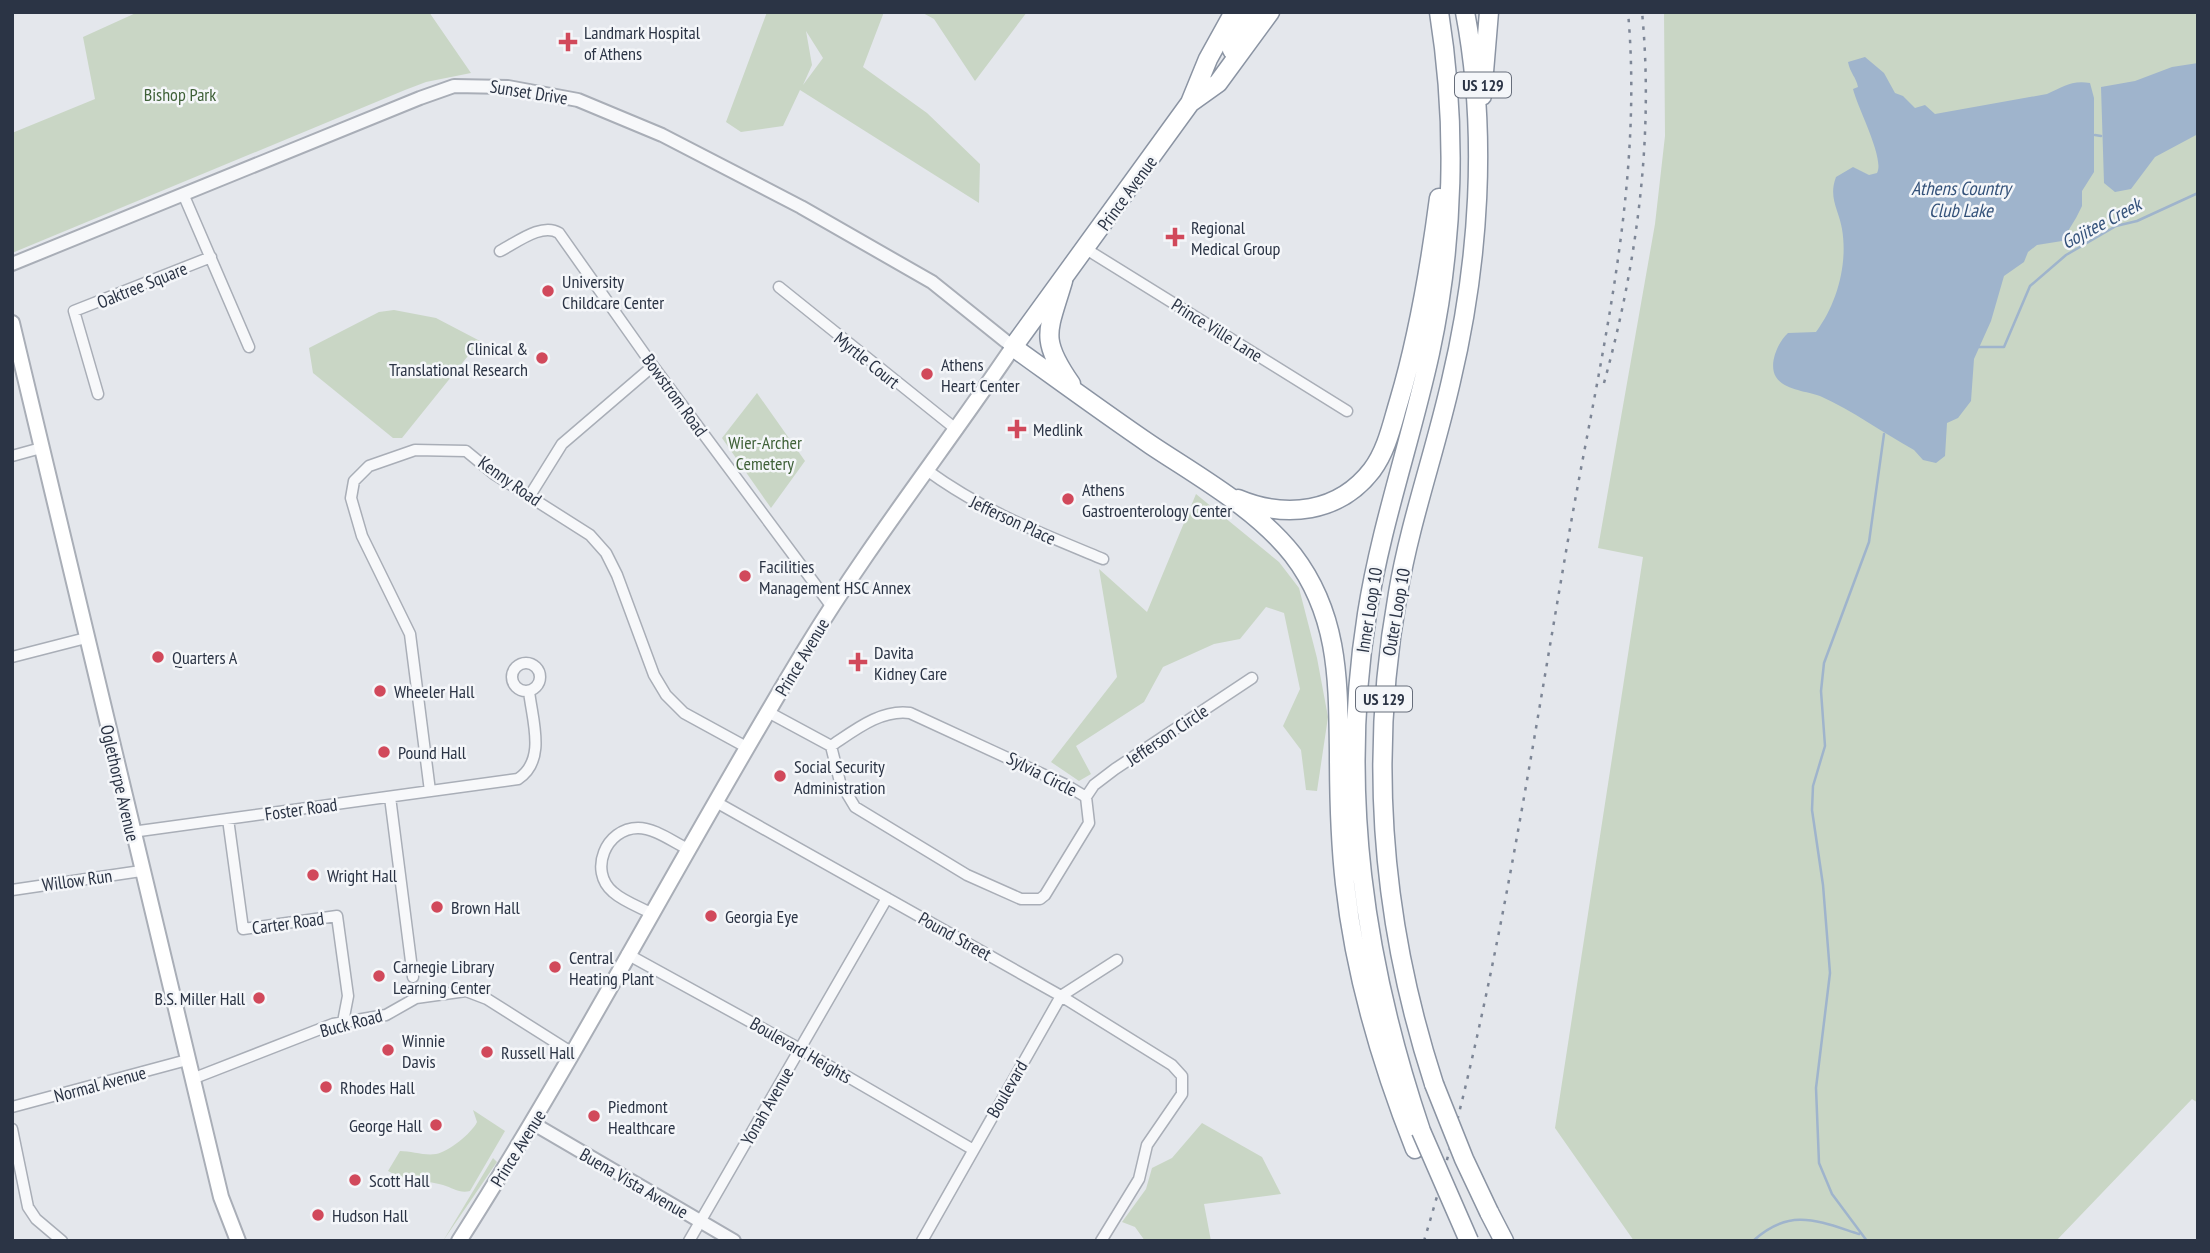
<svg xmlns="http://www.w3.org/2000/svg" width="2210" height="1253" viewBox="0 0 2210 1253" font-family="'PT Sans Narrow',sans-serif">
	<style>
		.green { fill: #c9d6c5; fill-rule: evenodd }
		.water { fill: #9fb4cc }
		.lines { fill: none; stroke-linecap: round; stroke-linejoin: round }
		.stream { stroke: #9fb4cc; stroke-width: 2.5 }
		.minor-casing { stroke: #a9aeb7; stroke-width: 13 }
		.tertiary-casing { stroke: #a9aeb7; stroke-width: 16 }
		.secondary-casing { stroke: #a9aeb7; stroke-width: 18 }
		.trunk-casing { stroke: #8b94a3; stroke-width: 21 }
		.motorway-casing { stroke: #8b94a3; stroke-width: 21 }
		.minor { stroke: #f7f8fa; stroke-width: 10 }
		.tertiary { stroke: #f7f8fa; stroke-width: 12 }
		.secondary { stroke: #fff; stroke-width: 14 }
		.trunk { stroke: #fff; stroke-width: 18 }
		.motorway { stroke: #fff; stroke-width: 18 }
		.rail { stroke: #7d8696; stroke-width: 2.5; stroke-dasharray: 3.5 7; stroke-linecap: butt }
		.motorway-bridge-casing { stroke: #8b94a3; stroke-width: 21; stroke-linecap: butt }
		.motorway-bridge { stroke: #fff; stroke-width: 18 }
		.poi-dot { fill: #d1495b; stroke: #f4f6f9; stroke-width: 2.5 }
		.labels { text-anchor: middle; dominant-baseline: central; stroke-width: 5; stroke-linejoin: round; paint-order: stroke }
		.shield { fill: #f4f6f9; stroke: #676e7b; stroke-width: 2 }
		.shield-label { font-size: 16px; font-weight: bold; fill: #2b3445 }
		.poi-label { font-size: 18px; fill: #2b3445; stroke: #f4f6f9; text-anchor: start }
		.street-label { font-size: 18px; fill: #2b3445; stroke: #f4f6f9 }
		.park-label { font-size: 18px; fill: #3f6138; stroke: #f4f6f9 }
		.water-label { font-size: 19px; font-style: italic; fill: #34527a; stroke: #f4f6f9 }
	</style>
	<rect width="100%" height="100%" fill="#e4e7ec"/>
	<path class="green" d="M138,12h291l42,61 -45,9 -21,8 -393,163v-120l83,-34 -12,-62z
		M767,12h117l-21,55 64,46 53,51 -1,39 -179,-113 -17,36 -42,6 -15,-10zM806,31l17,27 -20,27 9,-20z
		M921,12h106l-52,69 -41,-62z
		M1664,12h534v1091l-6,-4 -136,142h-422l-79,-113 88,-571 -45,-9 57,-324 10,-88z
		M394,310l42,8 44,23 -78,97h-9l-80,-65 -4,-25 70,-36z
		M757,393l48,68 -34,47 -49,-70z
		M1196,494l83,68 20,26 18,70 11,59 -11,74 -11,-1 -5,-40 -18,-24 17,-37 -16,-76 -18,-6 -26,32 -26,5 -51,23 -19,35 -68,44 15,28 -12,7 -28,-19 66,-85 -18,-108 48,43z
		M473,1110l32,21 -35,60c-10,3 -17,-3 -27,-6 -21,-6 -34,-2 -55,-14l12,-20c11,0 25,5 36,3 12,-2 36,-21 41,-32z
		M1202,1123l60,34 19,37 -77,10 7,37h-66l-10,-14 -13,-5 24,-33 6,-21 20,-10z
		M493,1158l4,4 -54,79z"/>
	<path class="water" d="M1865,57l19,16 11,20 8,3 12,12 10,-3 10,9 112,-20c16,-7 24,-14 43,-11l4,15v74l-12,19v15l-6,12 -14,23 -25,4 -9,7 -4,10 -20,14 -13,45 -17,38 -3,42 -13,17 -11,5 -2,33 -9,7 -13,-3 -9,-10c-31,-17 -62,-40 -94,-54 -13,-5 -36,-6 -44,-19 -8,-13 2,-35 12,-44l28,-1c21,-28 32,-68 26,-103 -3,-19 -14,-31 -6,-52l17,-10 16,8 8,-2c8,-14 -19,-64 -24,-84l5,-2c-2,-10 -8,-14 -10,-25z
		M2198,63v71l-43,23 -24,32 -16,3 -11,-9 -3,-96 34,-6 37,-14z"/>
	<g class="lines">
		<path class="stream" d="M2095,135l6,1
			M1979,347h25l26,-61 36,-31 50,-29 21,-5 61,-28
			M1753,1241c37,-34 65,-20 106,-7
			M1867,1241l-35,-47 -13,-31 -3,-75 14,-115 -7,-88 -11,-75 1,-24 12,-40 -4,-55 3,-28 45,-121 15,-108"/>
		<defs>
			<path id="minor" d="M184,196l65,151
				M1086,249l261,162
				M500,251c16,-8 42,-29 59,-18l94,133 179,241
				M779,287l178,143
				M98,394l-24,-83 137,-54
				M12,456l29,-8
				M928,471c55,40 112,62 175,88
				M529,497l33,-53 91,-78
				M12,657l74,-19
				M512 677a14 14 0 1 1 28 0a14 14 0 1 1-28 0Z
				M768,712l63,34c24,-16 50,-37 79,-33l156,72 20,12 3,26 -44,72 -5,4h-19l-54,-24 -112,-68 -15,-25 -9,-36
				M430,791l-20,-157 -48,-98 -11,-38 3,-17 15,-15 46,-16 51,1 28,23 96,61 16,18 11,22 37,100 12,20 18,18 64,35
				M390,797l23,180
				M1086,797l8,-12 21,-16 137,-91
				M716,802l345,194 111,69 10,11v18l-35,51 -8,34 -38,62
				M228,819l15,110 94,-13 11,80 -5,26
				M132,832l386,-53c29,-19 14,-59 11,-88
				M12,890l129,-19
				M651,913c-12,-6 -28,-12 -38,-21 -25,-21 -7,-64 25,-64 17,0 35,14 50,21
				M627,954l173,95 172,100
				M192,1079l141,-55 53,-9 30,-17 50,-7 21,8 87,55
				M12,1107l175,-47
				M12,1129l16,78 8,12 26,22
				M689,1241l198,-343
				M922,1241l139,-245 56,-36"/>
			<path id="tertiary" d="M12,264l408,-166 34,-12 54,1 70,13 84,35 139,72 131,75 81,65
				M534,1124l200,117"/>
			<path id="secondary" d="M12,323l209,874 17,44
				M459,1241c123,-193 228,-397 347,-593 63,-104 139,-200 207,-301"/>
			<path id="trunk" d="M1232,50l19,-38
				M1190,103l28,-20 52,-71
				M1013,347l177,-244 18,-44 26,-47"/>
			<path id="motorway" d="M1482,96l7,-84
				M1063,281c-15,51 -24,57 8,103
				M1013,347c46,33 91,66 138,98 48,32 106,64 142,110 46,60 45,125 46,197 0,44 1,88 6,132 10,92 36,179 70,265
				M1238,499c48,20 101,14 134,-29 15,-20 20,-46 27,-69 20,-67 31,-134 40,-203
				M1434,1084c-52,-160 -66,-324 -36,-491 12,-71 37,-141 53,-212 28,-118 37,-248 14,-369
				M1421,1131c-57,-169 -82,-340 -54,-517 14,-89 44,-174 63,-261 24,-111 27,-229 9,-341
				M1489,1212l15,29"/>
		</defs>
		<use href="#minor" class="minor-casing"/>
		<use href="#tertiary" class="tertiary-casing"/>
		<use href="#secondary" class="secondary-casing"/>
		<use href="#trunk" class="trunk-casing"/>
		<use href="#motorway" class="motorway-casing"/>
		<use href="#minor" class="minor"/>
		<use href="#tertiary" class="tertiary"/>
		<use href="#secondary" class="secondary"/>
		<use href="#trunk" class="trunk"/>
		<use href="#motorway" class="motorway"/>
		<path class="rail" d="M1604,383c33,-119 50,-247 38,-371
			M1424,1241c69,-229 103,-465 144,-701 30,-174 76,-350 60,-528"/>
		<defs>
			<path id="motorway-bridge" d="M1434,1084l30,75 25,53
				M1421,1131l48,110"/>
		</defs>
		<use href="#motorway-bridge" class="motorway-bridge-casing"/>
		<use href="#motorway-bridge" class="motorway-bridge"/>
	</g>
	<g class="poi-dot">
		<path d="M564.5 31.5h7v7h7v7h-7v7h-7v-7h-7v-7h7z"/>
		<path d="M1171.5 226.5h7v7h7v7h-7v7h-7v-7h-7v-7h7z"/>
		<circle cx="548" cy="291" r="7"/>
		<circle cx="542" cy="358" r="7"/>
		<circle cx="927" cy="374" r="7"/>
		<path d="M1013.5 418.5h7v7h7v7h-7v7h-7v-7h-7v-7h7z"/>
		<circle cx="1068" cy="499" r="7"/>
		<circle cx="745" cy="576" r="7"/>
		<circle cx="158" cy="657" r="7"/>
		<path d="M854.5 651.5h7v7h7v7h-7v7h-7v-7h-7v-7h7z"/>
		<circle cx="380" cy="691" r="7"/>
		<circle cx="384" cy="752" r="7"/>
		<circle cx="780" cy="776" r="7"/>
		<circle cx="313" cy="875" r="7"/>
		<circle cx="437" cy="907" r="7"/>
		<circle cx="711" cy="916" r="7"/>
		<circle cx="555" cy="967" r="7"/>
		<circle cx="379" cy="976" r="7"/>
		<circle cx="259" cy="998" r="7"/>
		<circle cx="388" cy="1050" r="7"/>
		<circle cx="487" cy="1052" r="7"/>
		<circle cx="326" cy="1087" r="7"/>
		<circle cx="594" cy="1116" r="7"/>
		<circle cx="436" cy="1125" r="7"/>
		<circle cx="355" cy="1180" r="7"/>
		<circle cx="318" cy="1215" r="7"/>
	</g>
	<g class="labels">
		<g class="shield">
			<rect x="1455" y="72.5" width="56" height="25" rx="5"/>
			<rect x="1356" y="686.5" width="56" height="25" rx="5"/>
		</g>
		<g class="shield-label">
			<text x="1483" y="85">US 129</text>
			<text x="1384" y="699">US 129</text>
		</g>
		<g class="poi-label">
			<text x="584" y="32">Landmark Hospital<tspan x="584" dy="21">of Athens</tspan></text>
			<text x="1191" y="227">Regional<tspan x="1191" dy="21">Medical Group</tspan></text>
			<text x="562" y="281">University<tspan x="562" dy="21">Childcare Center</tspan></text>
			<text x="528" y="348" text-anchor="end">Clinical &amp;<tspan x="528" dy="21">Translational Research</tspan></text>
			<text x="941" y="364">Athens<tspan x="941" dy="21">Heart Center</tspan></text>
			<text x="1033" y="429">Medlink</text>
			<text x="1082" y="489">Athens<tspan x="1082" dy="21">Gastroenterology Center</tspan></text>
			<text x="759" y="566">Facilities<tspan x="759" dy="21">Management HSC Annex</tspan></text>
			<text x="874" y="652">Davita<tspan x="874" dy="21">Kidney Care</tspan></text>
			<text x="172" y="657">Quarters A</text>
			<text x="394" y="691">Wheeler Hall</text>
			<text x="398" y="752">Pound Hall</text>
			<text x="794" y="766">Social Security<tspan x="794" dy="21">Administration</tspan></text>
			<text x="327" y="875">Wright Hall</text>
			<text x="451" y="907">Brown Hall</text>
			<text x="725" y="916">Georgia Eye</text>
			<text x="569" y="957">Central<tspan x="569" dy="21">Heating Plant</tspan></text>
			<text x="393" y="966">Carnegie Library<tspan x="393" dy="21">Learning Center</tspan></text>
			<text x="245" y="998" text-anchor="end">B.S. Miller Hall</text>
			<text x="402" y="1040">Winnie<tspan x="402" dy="21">Davis</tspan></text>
			<text x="501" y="1052">Russell Hall</text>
			<text x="340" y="1087">Rhodes Hall</text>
			<text x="608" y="1106">Piedmont<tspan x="608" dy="21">Healthcare</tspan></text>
			<text x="422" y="1125" text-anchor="end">George Hall</text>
			<text x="369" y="1180">Scott Hall</text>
			<text x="332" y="1215">Hudson Hall</text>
		</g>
		<g class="street-label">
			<text transform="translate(529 92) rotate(9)">Sunset Drive</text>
			<text transform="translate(1127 193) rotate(-54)">Prince Avenue</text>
			<text transform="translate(142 285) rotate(-22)">Oaktree Square</text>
			<text transform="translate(1217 330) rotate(32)">Prince Ville Lane</text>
			<text transform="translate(867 360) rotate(39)">Myrtle Court</text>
			<text transform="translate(675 395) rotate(54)">Bowstrom Road</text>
			<text transform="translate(510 481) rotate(35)">Kenny Road</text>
			<text transform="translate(1013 520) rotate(25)">Jefferson Place</text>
			<text transform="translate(1369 610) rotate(-81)">Inner Loop 10</text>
			<text transform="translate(1396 612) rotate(-80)">Outer Loop 10</text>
			<text transform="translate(802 657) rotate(-59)">Prince Avenue</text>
			<text transform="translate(1167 735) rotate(-34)">Jefferson Circle</text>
			<text transform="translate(1042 774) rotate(27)">Sylvia Circle</text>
			<text transform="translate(120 783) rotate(77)">Oglethorpe Avenue</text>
			<text transform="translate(301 809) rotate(-8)">Foster Road</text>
			<text transform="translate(77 880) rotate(-8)">Willow Run</text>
			<text transform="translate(288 923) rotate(-8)">Carter Road</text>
			<text transform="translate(955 936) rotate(29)">Pound Street</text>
			<text transform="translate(351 1023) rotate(-15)">Buck Road</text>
			<text transform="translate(801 1050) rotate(30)">Boulevard Heights</text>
			<text transform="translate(100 1084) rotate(-15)">Normal Avenue</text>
			<text transform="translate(1007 1089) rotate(-60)">Boulevard</text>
			<text transform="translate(767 1106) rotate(-60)">Yonah Avenue</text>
			<text transform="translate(518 1148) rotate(-58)">Prince Avenue</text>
			<text transform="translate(634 1183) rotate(30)">Buena Vista Avenue</text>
		</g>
		<g class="park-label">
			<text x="180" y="94">Bishop Park</text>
			<text x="765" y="442">Wier-Archer<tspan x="765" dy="21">Cemetery</tspan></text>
		</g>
		<g class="water-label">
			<text x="1961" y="188">Athens Country<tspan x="1961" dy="22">Club Lake</tspan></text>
			<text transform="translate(2101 223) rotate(-28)">Gojitee Creek</text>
		</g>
	</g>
	<rect width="2210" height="1253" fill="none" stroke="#2b3445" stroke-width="28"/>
</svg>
